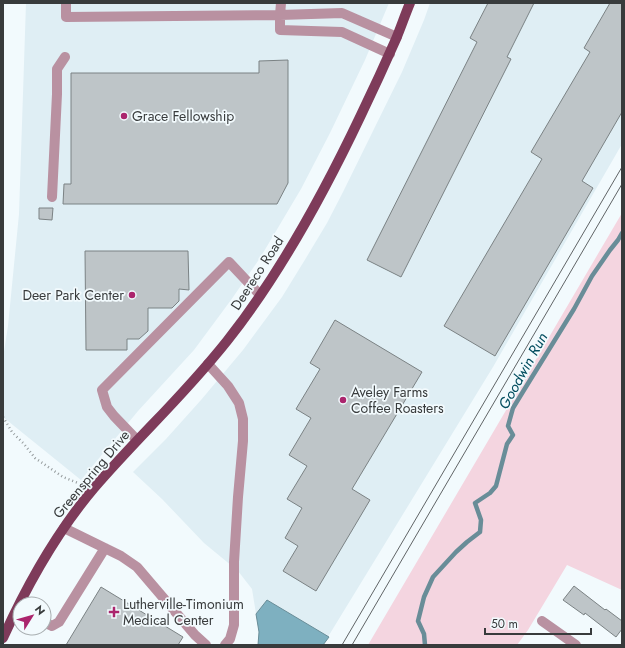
<svg xmlns="http://www.w3.org/2000/svg" width="625" height="648" viewBox="0 0 625 648" font-family="Jost,sans-serif">
	<style>
		.built { fill: #dfeef4 }
		.green { fill: #f4d5e0 }
		.water { fill: #7eb0c0; stroke: #698d98 }
		.lines { fill: none; stroke-linecap: round; stroke-linejoin: round }
		.stream { stroke: #698d98; stroke-width: 4.5 }
		.building { fill: #bec5c8; stroke: #7b8284 }
		.path { stroke: #959b9d; stroke-width: 2.5; stroke-dasharray: 1 3; stroke-linecap: butt }
		.minor { stroke: #b991a1; stroke-width: 10 }
		.major { stroke: #7e3b5a; stroke-width: 10 }
		.tram { stroke: #606466; stroke-width: 1 }
		.poi-dot { fill: #ab256d; stroke: #f2fafd; stroke-width: 1.5 }
		.labels { text-anchor: middle; dominant-baseline: central; stroke-width: 3.5; stroke-linejoin: round; paint-order: stroke }
		.poi-label { font-size: 14px; fill: #383b3c; stroke: #f2fafd; text-anchor: start }
		.street-label { font-size: 14px; fill: #383b3c; stroke: #f2fafd }
		.water-label { font-size: 15px; font-style: italic; fill: #044e60; stroke: #f2fafd }
	</style>
	<rect width="100%" height="100%" fill="#f2fafd"/>
	<path class="built" d="M26,3h363l-24,57 -35,73 -29,56 -41,69 -29,42 -37,50 -56,61 -57,69 -78,-63v-59l5,-32 11,-112z
		M430,3h192v141l-129,223 -170,278h-65l1,-13 -7,-43 -14,-18 -34,-28 -42,-44 -29,-27 33,-33 35,-39 42,-50 39,-53 24,-39 21,-35 16,-31 59,-120 22,-52z"/>
	<path class="green" d="M622,213v377l-55,-25 -39,65 -11,15h-149z"/>
	<path class="water" d="M267,600l62,37 -6,8h-65l1,-13 -3,-18z"/>
	<g class="lines">
		<path class="stream" d="M425,645l-1,-11 -6,-13 6,-24 9,-20 23,-25 11,-10 13,-10 1,-12 -6,-17 15,-10 6,-7 11,-42 6,-9 -5,-9 5,-18 11,-18 50,-81 18,-33 18,-26 8,-10 4,-7"/>
	</g>
	<path class="building" d="M488,3h46l-27,54 4,2 -110,218 -34,-17 110,-218 -7,-4z
		M610,3h12v109l-40,69 11,7 -98,168 -51,-30 98,-167 -11,-7 59,-100 -6,-4z
		M288,60v123l-11,21h-214l1,-20h7v-111h188v-12z
		M39,208h14l-1,12 -13,-1z
		M85,251h103l1,39 -10,-1v12l-7,7h-24v23l-9,8h-12v11h-41z
		M335,320l87,52 -70,117 18,11 -54,91 -33,-20 15,-25 -13,-8 17,-30 -15,-9 20,-33 -18,-11 22,-37 -15,-9 24,-40 -10,-6z
		M574,586l31,24 1,-1 16,12v8l-6,8 -31,-24 -1,2 -21,-15z
		M101,587l82,50 -5,8h-112z"/>
	<g class="lines">
		<path class="path" d="M3,417l9,15 12,12 11,14 28,19 20,8"/>
		<path class="minor" d="M66,3v14l214,-2v15l62,2 48,22
			M281,3l-1,12 62,-2 55,24
			M52,197l5,-103v-25l8,-12
			M208,364l20,22 11,17 4,16v22l-5,56 -4,65v63l-4,14 -5,6
			M137,440l-23,-24 -7,-9 -5,-17 127,-128 31,33
			M64,528l57,28 16,11 58,68 11,10
			M542,621l34,24
			M44,622l8,4 7,-4 46,-74"/>
		<path class="major" d="M3,638c24,-53 53,-105 91,-150 18,-21 37,-41 57,-62 26,-27 52,-55 76,-85 54,-68 97,-148 134,-226 12,-25 24,-51 35,-76 5,-12 9,-24 14,-36"/>
		<path class="tram" d="M342,645l280,-478
			M352,645l270,-461"/>
	</g>
	<g class="poi-dot">
		<circle cx="124" cy="116" r="4"/>
		<circle cx="132" cy="295" r="4"/>
		<circle cx="343" cy="400" r="4"/>
		<path d="M112 606h4v4h4v4h-4v4h-4v-4h-4v-4h4z"/>
	</g>
	<g class="labels">
		<g class="poi-label">
			<text x="132" y="116">Grace Fellowship</text>
			<text x="124" y="295" text-anchor="end">Deer Park Center</text>
			<text x="351" y="392">Aveley Farms<tspan x="351" dy="16">Coffee Roasters</tspan></text>
			<text x="123" y="604">Lutherville-Timonium<tspan x="123" dy="16">Medical Center</tspan></text>
		</g>
		<g class="street-label">
			<text transform="translate(257 273) rotate(-57)">Deereco Road</text>
			<text transform="translate(91 474) rotate(-50)">Greenspring Drive</text>
		</g>
		<g class="water-label">
			<text transform="translate(523 371) rotate(-61)">Goodwin Run</text>
		</g>
	</g>
	<rect width="625" height="648" fill="none" stroke="#383b3c" stroke-width="8"/>
	<g transform="translate(32 616) rotate(53)"><circle r="19" fill="#f2fafd" stroke="#a8aeb0"/>
	<path d="M0-3L7 15L0 10L-7 15Z" fill="#ab256d"/>
	<text y="-6" font-size="11" font-weight="bold" text-anchor="middle" fill="#383b3c">N</text>
	</g>
	<path d="M485 628v6h106v-6" fill="none" stroke="#383b3c" stroke-width="2"/>
	<text x="491" y="628" font-size="12" fill="#383b3c" stroke="#f2fafd" stroke-width="3" paint-order="stroke">50 m</text>
</svg>
